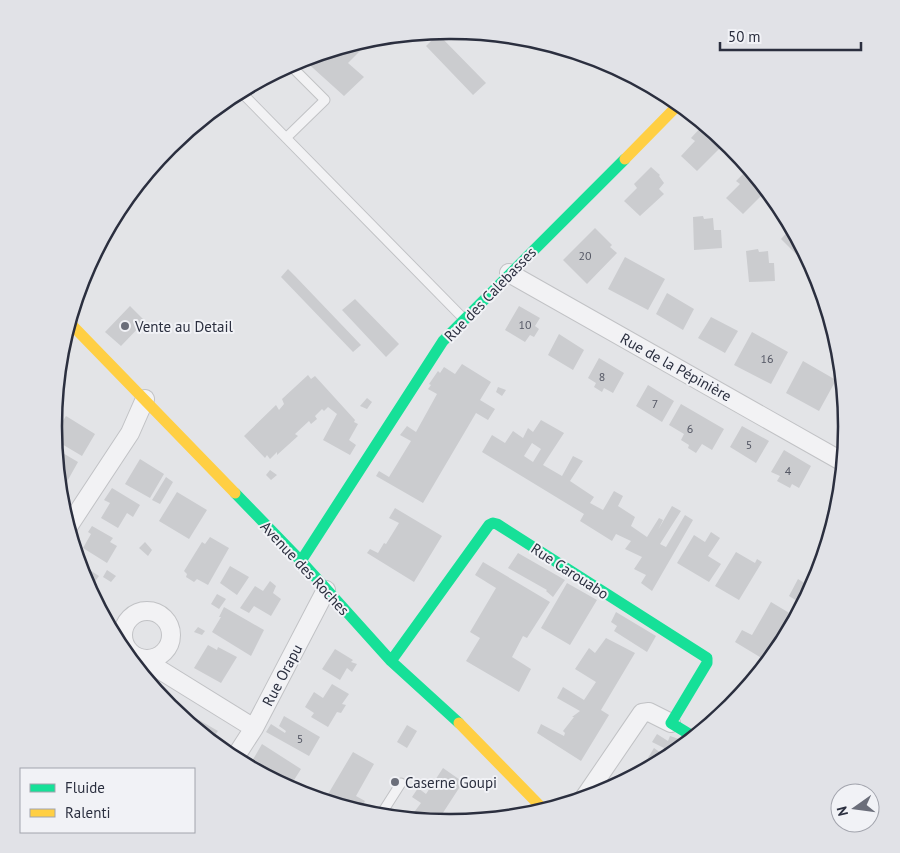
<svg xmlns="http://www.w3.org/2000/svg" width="900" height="853" viewBox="0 0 900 853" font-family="'PT Sans',sans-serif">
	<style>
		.building { fill: #cbcccf; fill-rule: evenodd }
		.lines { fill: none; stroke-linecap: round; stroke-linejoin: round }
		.lane-casing { stroke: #c1c2c5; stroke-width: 11 }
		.street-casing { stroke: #c1c2c5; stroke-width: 20 }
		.lane { stroke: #f2f2f4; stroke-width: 9 }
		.street { stroke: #f2f2f4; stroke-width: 18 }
		.fast { stroke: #16e098; stroke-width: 11 }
		.slow { stroke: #ffcf43; stroke-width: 11 }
		.poi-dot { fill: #6b6e7a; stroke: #f1f2f6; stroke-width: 2 }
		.labels { text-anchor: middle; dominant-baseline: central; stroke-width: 4; stroke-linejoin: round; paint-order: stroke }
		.number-label { font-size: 12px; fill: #545764 }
		.street-label { font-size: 15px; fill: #2b2f3f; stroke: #f1f2f6 }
		.poi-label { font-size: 15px; fill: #2b2f3f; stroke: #f1f2f6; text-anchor: start }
		.rim { fill: none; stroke: #2b2f3f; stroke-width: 2.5 }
	</style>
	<rect width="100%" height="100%" fill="#e3e4e7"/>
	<path class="building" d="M438,34l48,49 -13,12 -47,-49z
		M373,38l-25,25 16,14 -20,19 -41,-37z
		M601,60h1l19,10 -5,5z
		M628,74l16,9 -4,4z
		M704,124l17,14 -4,5 3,5 -23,23 -16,-15 14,-15 -4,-3z
		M651,167l9,8 -1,1 5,7 -5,6 5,5 -24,22 -16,-15 13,-13 -3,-4z
		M749,168l17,23 -23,23 -17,-16 14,-14 -4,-3z
		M703,216l1,3 9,-1 1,12h7l1,18 -28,2 -1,-33z
		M595,228l17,17 -2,2 7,6 -30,31 -24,-24z
		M791,228l12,22 -5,6 -17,-17z
		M758,249l1,3 9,-1 1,12h5l1,18 -26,1 -3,-31z
		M625,257l40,22 -17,31 -40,-21z
		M288,269l7,7 66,69 -8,7 -72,-75z
		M667,293l27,16 -11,21 -27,-16z
		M355,299l44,45 -13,13 -44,-47z
		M130,306l15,15 -24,25 -16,-14z
		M519,306l21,12 -5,8 4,3 -5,8 -4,-2 -5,7 -20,-12z
		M711,317l27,14 -13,22 -27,-15z
		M752,332l36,20 -17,32 -37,-19z
		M559,334l25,16 -11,20 -25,-15z
		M599,358l25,15 -11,20 -9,-5 -2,4 -8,-5 2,-4 -8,-5z
		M803,361l33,19 -17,31 -33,-18z
		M462,364l29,18 -11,18 15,9 -7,11 -12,-7 -53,90 -47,-27 3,-5 10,6 22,-36 -11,-6 7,-9 9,6 21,-38 -9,-5 3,-4 -2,-1 9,-13 2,2 4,-6 11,7z
		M308,375l3,4 4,-3 40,44 -1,2 4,2 -9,16 7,5 -6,10 -27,-15 14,-26 -9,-7 -4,4 -2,-2 -7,7 2,3 -6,5 -2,-3 -14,13 3,2 -21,19v-3l-7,7 -3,-4 -2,3 -21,-22 32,-31 3,5 5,-6 -2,-5z
		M648,385l26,16 -12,21 -26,-16z
		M498,387l8,3 -4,6 -6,-4z
		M367,398l5,4 -5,7 -7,-3z
		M681,404l43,25 -12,21 -10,-6 -6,9 -8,-5 1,-3 -8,-5 3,-6 -15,-9z
		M66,416l29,18 -13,22 -27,-16 -1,-5z
		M541,420l23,13 -21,32 19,11 11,-20 10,5 -13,20 24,16 -4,6 13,7 11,-19 9,5 -5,10 17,11 -4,9 16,11 12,-19 4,2 -5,10 14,-24 9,5 -21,33 6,3 19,-32 8,5 -41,71 -11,-8 5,-8 -12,-6 8,-12 -17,-8 6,-8 -15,-7 -4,7 -32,-20 4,-7 -102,-62 10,-17 13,8 8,-12 10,7 5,-10 5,4zM532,443l9,6 -8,13 -9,-6z
		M742,426l27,15 -13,22 -26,-16z
		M56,449l22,13 -14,25 -5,-3z
		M784,450l27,16 -12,22 -7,-4 -2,4 -13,-7 3,-5 -9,-4z
		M140,459l24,15 -14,24 -25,-14z
		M270,470l7,5 -6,5 -5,-5z
		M166,477l7,5 -13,22 -8,-4z
		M112,488l28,17 -7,12 -6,-4 -9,15 -17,-10 9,-15 -6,-3z
		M177,492l30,18 -18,29 -30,-18z
		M840,497l-1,7 -3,8 -4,-2z
		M395,508l47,28 -28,46 -47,-29 3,-4 8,4 6,-10 2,1 13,-21 -10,-5z
		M92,526l21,12 -3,4 7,4 -10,17 -24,-15 8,-14 -3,-2z
		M711,532l9,6 -12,18 13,8 -12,18 -32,-19 17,-28 11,7z
		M210,537l19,11 -21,37 -11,-6 -3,3 -8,-5 1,-3 -3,-3 18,-29 3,2z
		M145,542l7,8 -4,6 -9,-8z
		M736,552l19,11 2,-4 5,3 -23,38 -24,-14z
		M518,553l47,27 -12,17 -7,-6 1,-1 -39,-22z
		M483,562l67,40 -23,36 -4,-2 -11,21 19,12 -12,23 -53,-31 14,-23 -10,-6 26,-44 -21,-13z
		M79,563l20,13 -8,11 -4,-2 -3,-7z
		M230,566l19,11 -12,18 -17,-12z
		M107,570l9,6 -5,6 -8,-5z
		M798,579l13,8 -9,17 -13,-8z
		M270,581l6,5 -3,7 8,6 -10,17 -17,-10 -5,7 -9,-5 15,-22 8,5z
		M567,583l30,17 -27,45 -29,-17z
		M217,594l9,5 -7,10 -8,-5z
		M771,602l25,15 -16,30 -12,15 -33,-20 7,-12 10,5z
		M224,607l40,23 -13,26 -39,-24 9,-15h-2z
		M616,612l40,24 -9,16 -33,-21 3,-5 -6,-4z
		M198,627l7,4 -3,4 -8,-3z
		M606,638l29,15 -34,57 8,5 -28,46 -44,-28 4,-9 23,12 1,-3 -2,-2 11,-14h-2l8,-6 -23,-13 6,-11 21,13 12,-18 -21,-13 14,-21 6,5z
		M208,645l9,5 1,-3 19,10 -16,26 -27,-15z
		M335,649l18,11 -2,2 6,2 -5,8 -5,-4 -7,12 -18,-11z
		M753,671l5,3 -18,21h-1z
		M332,684l17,10 -7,10 4,1 -5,8 -4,-1 -9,15 -17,-10 3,-4 -9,-6 9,-15 9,6z
		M165,700l23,15 -3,5 -16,-13z
		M284,716l36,21 -11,19 -43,-24 5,-8 14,9 1,-2 -7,-5z
		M199,720l19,11 -7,10 -16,-14z
		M407,725l10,6 -10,17 -10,-6z
		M657,734l11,7 2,-5 18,6 -18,14 -39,21 5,-8 4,2 14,-23 7,5 3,-5 -12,-6z
		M262,744l39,25 -12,19 -33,-18 1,-3 -6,-4z
		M353,752l21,12 -18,32 9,5 -5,9 -9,-6 -2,4 -25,-7z
		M443,768l20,14 -26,40 -28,-3 12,-16 -9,-6 6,-9 8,6z"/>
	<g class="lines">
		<defs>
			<path id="lane" d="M243,90l-2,2 223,227
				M286,138l39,-38 -35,-35
				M380,816l21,-33"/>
			<path id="street" d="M509,273l334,189
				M68,527l62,-94 15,-34
				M123 635a24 24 0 1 1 48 0a24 24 0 1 1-48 0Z
				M144,660l110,68
				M234,759l20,-31 72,-138
				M584,798l58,-85 7,-1 22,11"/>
		</defs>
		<use href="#lane" class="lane-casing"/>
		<use href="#street" class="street-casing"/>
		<use href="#lane" class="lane"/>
		<use href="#street" class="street"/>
		<path class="fast" d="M235,493l66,68 90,100 68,62
			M301,561l142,-220 182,-182
			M391,661l98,-136 4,-2 4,1 210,134v5l-36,60 23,14"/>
		<path class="slow" d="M625,159l54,-55
			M69,322l166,171
			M459,723l85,87"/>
	</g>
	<g class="poi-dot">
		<circle cx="125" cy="326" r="5"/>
		<circle cx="395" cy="782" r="5"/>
	</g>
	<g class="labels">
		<g class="number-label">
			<text x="585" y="255">20</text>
			<text x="525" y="324">10</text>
			<text x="767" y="358">16</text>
			<text x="602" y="376">8</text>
			<text x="655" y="403">7</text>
			<text x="690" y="428">6</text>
			<text x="749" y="444">5</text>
			<text x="788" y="470">4</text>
			<text x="300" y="738">5</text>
		</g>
		<g class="street-label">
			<text transform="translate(490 294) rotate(-46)">Rue des Calebasses</text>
			<text transform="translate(676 367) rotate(29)">Rue de la Pépinière</text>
			<text transform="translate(305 568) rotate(47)">Avenue des Roches</text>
			<text transform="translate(570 571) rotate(33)">Rue Carouabo</text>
			<text transform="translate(282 675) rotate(-62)">Rue Orapu</text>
		</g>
		<g class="poi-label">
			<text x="135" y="326">Vente au Detail</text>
			<text x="405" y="782">Caserne Goupi</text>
		</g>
	</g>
	<path d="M0 0H900V853H0ZM449 39H451A387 387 0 0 1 838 426V427A387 387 0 0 1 451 814H449A387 387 0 0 1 62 427V426A387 387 0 0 1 449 39Z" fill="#e1e2e7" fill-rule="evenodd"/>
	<path class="rim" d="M449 39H451A387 387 0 0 1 838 426V427A387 387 0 0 1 451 814H449A387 387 0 0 1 62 427V426A387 387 0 0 1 449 39Z"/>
	<rect x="20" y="768" width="175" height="65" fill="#f1f2f6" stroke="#a2a4ad"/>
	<rect x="30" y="784" width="25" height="8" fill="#16e098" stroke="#a2a4ad"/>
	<text x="65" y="793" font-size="15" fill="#2b2f3f">Fluide</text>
	<rect x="30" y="809" width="25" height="8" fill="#ffcf43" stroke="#a2a4ad"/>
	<text x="65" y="818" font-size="15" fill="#2b2f3f">Ralenti</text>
	<g transform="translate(855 808) rotate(256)"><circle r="24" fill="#f1f2f6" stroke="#a2a4ad"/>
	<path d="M0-4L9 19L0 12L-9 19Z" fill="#6b6e7a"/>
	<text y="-8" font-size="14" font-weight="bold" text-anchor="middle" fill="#2b2f3f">N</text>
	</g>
	<path d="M720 42v8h141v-8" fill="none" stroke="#2b2f3f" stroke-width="2.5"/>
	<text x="728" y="42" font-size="15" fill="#2b2f3f" stroke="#f1f2f6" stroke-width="4" paint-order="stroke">50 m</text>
</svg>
